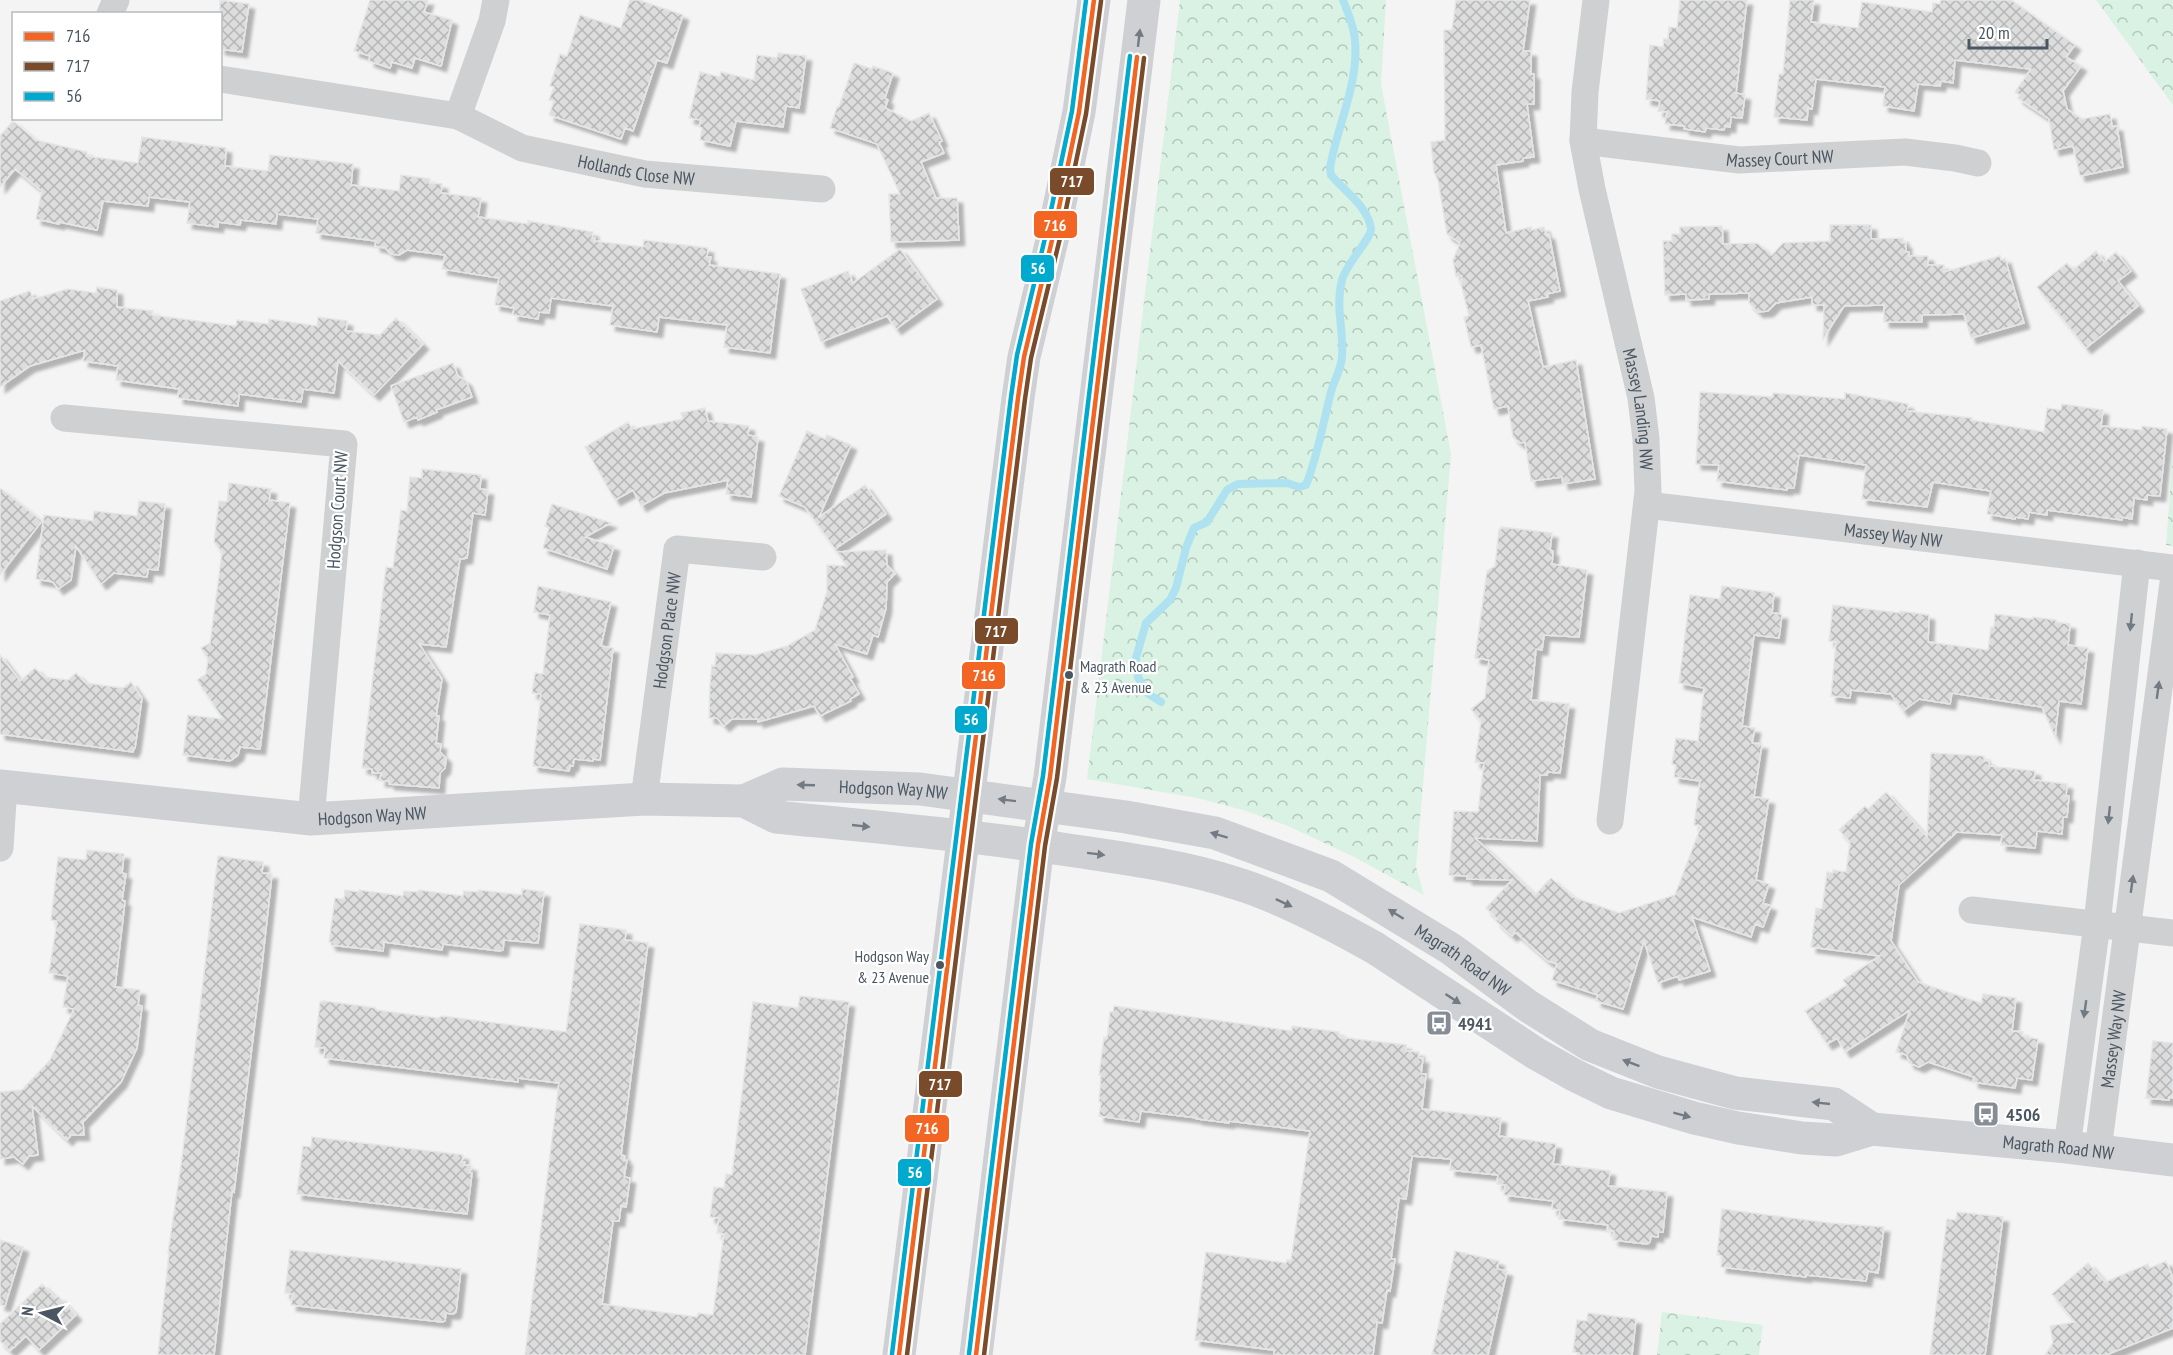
<svg xmlns="http://www.w3.org/2000/svg" width="2173" height="1355" viewBox="0 0 2173 1355" font-family="'PT Sans Narrow',sans-serif">
	<style>
		.park { fill: url(#park-crowns) }
		.lines { fill: none; stroke-linecap: round; stroke-linejoin: round }
		.stream { stroke: #aee2f0; stroke-width: 8 }
		.building { fill: url(#building-cross-hatch); stroke: #e5e6e7; stroke-width: 1.5; filter: url(#shadow) }
		.street { stroke: #ced0d2; stroke-width: 27 }
		.secondary { stroke: #ced0d4; stroke-width: 33 }
		.bus-1-casing { stroke: #fff; stroke-width: 9 }
		.bus-2-casing { stroke: #fff; stroke-width: 9 }
		.bus-3-casing { stroke: #fff; stroke-width: 9 }
		.bus-1 { stroke: #f26522; stroke-width: 4.5 }
		.bus-2 { stroke: #7a4b2a; stroke-width: 4.5 }
		.bus-3 { stroke: #00a9ce; stroke-width: 4.5 }
		.oneway { fill: #727b84 }
		.oneway2 { fill: #727b83 }
		.bus-dot { fill: #4a5661; stroke: #fff; stroke-width: 2 }
		.labels { text-anchor: middle; dominant-baseline: central; stroke-width: 4.5; stroke-linejoin: round; paint-order: stroke }
		.bus-label { font-size: 16px; fill: #4a5661; stroke: #fff; text-anchor: start }
		.street-label { font-size: 18px; fill: #4a5661; stroke: #fff }
		.poi-label { font-size: 18px; font-weight: bold; fill: #4a5661; stroke: #fff; text-anchor: start }
		.line-badge { stroke: #fff; stroke-width: 2 }
		.badge-label { font-size: 16px; text-anchor: middle; font-weight: bold; fill: #fff }
	</style>
	<defs>
		<pattern id="park-crowns" width="20" height="18" patternUnits="userSpaceOnUse" patternTransform="scale(1.5)"><rect width="20" height="18" fill="#d9f2e3"/><path d="M2 6a3 3 0 1 1 6 0M12 15a3 3 0 1 1 6 0" fill="none" stroke="#b2c7bb"/></pattern>
		<pattern id="building-cross-hatch" width="8" height="8" patternUnits="userSpaceOnUse" patternTransform="scale(1.5)"><rect width="8" height="8" fill="#ddddde"/><path d="M0 0l8 8M0 8l8-8" fill="none" stroke="#b5b6b7"/></pattern>
		<filter id="shadow"><feDropShadow dx="5.5" dy="5.5" stdDeviation="1.5" flood-color="#0004"/></filter>
	</defs>
	<rect width="100%" height="100%" fill="#f4f4f4"/>
	<path class="park" d="M1180,0h206l-5,84 70,370 -35,413 8,28 -70,-38 -66,-31 -45,-16 -46,-12 -110,-19z
		M2096,0h77v105z
		M2173,452v94l-7,-1z
		M1662,1312l101,13 -4,30h-102z"/>
	<g class="lines">
		<path class="stream" d="M1161,702l-14,-9 -9,-16 -2,-19 10,-35 24,-23 6,-12 10,-40 8,-20 13,-6 20,-32 11,-6 49,-1 12,4 7,-2c12,-30 17,-62 25,-93 3,-12 10,-22 11,-35 2,-26 -7,-51 0,-77 4,-16 30,-43 29,-51 -3,-23 -27,-38 -40,-54l-1,-7c7,-42 29,-84 25,-128 -1,-14 -7,-27 -12,-40"/>
	</g>
	<path class="building" d="M220,0l29,4 -7,48 -22,-3z
		M370,0h58l-4,12 28,8 -11,46 -26,-8 -3,10 -20,-6 -2,6 -21,-7 1,-5 -16,-5z
		M630,0h9l44,15 -16,48 -10,-3 -24,71 -8,-3 -4,11 -72,-24 5,-14 -5,-1 5,-13 -4,-1 10,-32 7,2 13,-41 41,13z
		M1456,0h74l-7,51h8v23h3v30h-7l7,53 -11,1v3l-27,4 10,68 25,-6 1,3 12,-3 2,8 3,-1 11,57 -13,3 1,3 -20,4 15,66 33,-7 19,119 -32,5 -1,-7 -31,4 -6,-39 -5,1 -7,-6 -5,-31 -14,3 -13,-64 -10,2 -7,-30 5,-1 -8,-32 1,-8 -6,1 -3,-17 7,-17 -13,-9 -9,-54 -4,-8 -3,-30 14,-2 -1,-110h8z
		M1680,0h67l-11,93 9,2 -3,23 -11,-1 -1,10 -5,-1 -1,4 -18,-2 -1,4 -21,-3 1,-3 -20,-2 2,-12 -9,-1 2,-10 -14,-2 4,-54 13,2 1,-8h4l1,-12 8,1z
		M1790,0h24l-3,22 47,6 4,-26 70,10 1,-9 7,1 1,-4h70l64,45 -9,12 15,9 -18,25 4,18 15,10 28,-5 2,12h5l6,41 -43,9 -7,-30 -19,4 -5,-31 -31,-21 2,-3 -5,-3 16,-23 -76,-9 -2,23 -12,-2 -1,5 -22,-2 -4,27 -31,-5 2,-19 -69,-8 -4,30 -4,-1 -1,12 -33,-3 5,-43h4z
		M778,53l28,3 -7,52 -13,-2 -3,21 -47,-6 -6,25 -30,-6 2,-12 -3,-1 2,-7 -12,-2 11,-46 20,5 1,-5 33,8 3,-25 20,3z
		M854,63l18,6 1,-3 20,7 -8,25 3,2 -3,8 26,13 18,-8 13,28 -3,1 5,11 -23,9 15,36h21l2,42 -68,2 -2,-48h11l-23,-50 -47,-16 7,-21h2z
		M13,121l23,19 51,12 -1,4 52,7 4,-26 84,11 -1,18 43,5 2,-16 83,9 -2,21 48,6 2,-16 29,4 -1,4 13,1 -1,9 40,5 -3,19 50,7v-3l65,11 -1,6h3l-1,3 49,6 1,-7 64,8 -1,9h4l-2,8 71,9 -10,79 -46,-6 3,-22 -68,-8 -2,15 -47,-7 3,-19 -62,-8 -2,15 -10,-1 -1,7 -25,-4 1,-7 -19,-3 4,-27 -57,-9 3,-14 -38,-5 -8,5 -8,-1 -6,-6 -10,-2 1,-5 -60,-8 2,-14 -41,-5 -1,10 -35,-4 -1,5 -22,-3v5l-31,-4 3,-21 -41,-5 -1,9 -45,-5 -6,29 -38,-8v2l-23,-5 6,-28 -27,-22 -15,18v-51z
		M1830,225h41v14l32,-1v5h3v9h3v4h19v9h16v7l56,-16 1,4 4,-2 19,65 -53,15 -7,-24 -42,1v7h-38v-17l-40,1 -21,33 1,-34h-12v-8l-36,6 -8,8 -10,1 -9,-9v-10l-40,1v5l-23,1v-6l-21,1 -2,-54h9v-7h8v-7l42,-1 1,18 34,-1 15,12 11,-12 47,-2z
		M900,249l37,50 -41,30 -9,-13 -66,26 -20,-53 47,-18 5,12z
		M2096,251l8,11 12,-10 15,19 -13,10 20,25 -52,42 -49,-61 30,-24 6,7z
		M97,287l20,3v17l36,4 -1,4 84,11 1,-6 31,4 1,-5 48,7 1,-9 29,4 -1,10 34,4 16,-17 27,26 -49,51 -36,-34 -4,32 -31,-4 -2,13 -62,-8 -1,12 -60,-8 1,-9 -63,-9 2,-14 -35,-5 2,-11 -55,16 -30,21v-86l30,-10 3,8 35,-10 28,4z
		M453,363l5,13 8,5 6,16 -36,13 1,2 -19,8 -1,-3 -13,5 -13,-36z
		M1700,392l73,5v-4l72,6v-6l63,11 -1,7 65,7 -1,2 73,12 3,-24 14,2 1,-6 41,6 -2,16 41,4v-4l25,3 -7,67 -13,-1v5l-13,-2 -2,21 -10,-2v3l-75,-10v5l-18,-3 -1,7 -13,-2v2l-28,-5 4,-23 -58,-9 -6,25 -65,-8 4,-34 -67,-10 -5,33h-7v2l-70,-9 2,-16 -23,-1z
		M705,408l3,13 41,5 -1,9 10,2 -7,60 -25,-3 2,-14 -64,13 -23,13 -8,-16 -18,10 -30,-53 43,-25 4,7 51,-10 -2,-6z
		M807,431l18,8 2,-4 24,10 -32,72 46,-32 21,29 -51,35 -30,-42 -26,-11z
		M422,469l59,6 -1,14 8,1 -3,25 -12,-2 -6,45 -7,1 -14,88 -27,-3 23,35 -6,37h3l-3,27 5,1 -1,8 6,6 -1,10 -5,5 -1,15 -50,-4v-3h-9l1,-8h-9v-4l-10,-1 24,-201 7,1 8,-58 6,1 3,-34 12,1z
		M229,483l42,6 -2,11 21,3 -30,246 -20,-2 -2,8 -8,6 -47,-6 5,-40 35,4 -26,-39 9,-6 2,-16 -7,-10 9,-5 12,-91 -8,-10 5,-41 8,1z
		M0,488l42,33 -42,54z
		M139,501l26,3 -7,66 -10,-1 -1,8 -33,-4 -13,11 -25,-38 -5,34 -13,9 -5,-7 -17,-3 8,-64 49,6 1,-10 43,5z
		M552,504l59,19 -26,14 29,9 -7,23 -64,-21 6,-20 -4,-2z
		M1501,527l51,6 -2,17 3,1 -1,13 35,6 -8,67 -35,-2 -2,15 -6,-1 -5,51 38,4 -9,69 -12,-1 -1,3h-7l-3,66 -62,-3 60,57 16,-17 22,19 46,16 56,-18 26,-69 -7,-1 6,-44 -26,-4 2,-12 -4,-1 4,-26 22,3 6,-53 -25,-5 11,-88 30,4 2,-13 52,7 -2,20 10,1 -3,24 -25,-3 -12,91 13,2 -3,15 10,1 -8,53 15,2 -13,81 13,4 -6,19 8,3 -8,21 -8,-3 -4,13 -59,-20 18,54 -31,9 -1,-4 -20,7 -14,-42 -21,68 -27,-8 2,-6 -46,-15 5,-16 -9,-3 -33,-29 -3,4 -16,-15 1,-2 -11,-11 26,-28 -45,-1v-3l-18,-1 5,-64 24,1 6,-49 -9,-1 6,-41 -10,-12 14,-11 4,-38 -14,-2 12,-87 8,-5 4,-37h2z
		M886,550l1,15 8,9 -8,8 -1,26 -8,29 -5,-2 -6,19 -32,-10 18,33 -3,1 9,16 -9,5 1,2 -31,15 -6,-10 -56,16v-3h-26l-8,7 -7,-8h-8l1,-34 2,-19 3,1 1,-13 39,2 32,-9 28,-16 12,-39v-26l20,1 -10,-14z
		M538,586l73,16 -10,44 12,2 -13,112 -7,-1v2l-19,-2 -1,7h-3l-1,5 -36,-5 8,-72 -9,-1 3,-20 8,1 7,-59 -16,-3z
		M1833,605l67,8v-2l29,4 -1,27 60,8 3,-23h3l1,-13 38,5v-2l23,3v2l14,2 -2,21 20,3 -7,56 -22,-3 -4,36 -13,-30 -90,-14 -2,11 -31,-5 -16,12 -12,-17 -40,-4 -1,8 -19,-2 5,-54 -7,-1z
		M0,655l20,26 15,-13 9,9 24,3 8,-7 10,10 37,5 8,-6 11,16 -7,50h-1l-1,4 -133,-18z
		M1931,753l53,3v5h5v5l46,5 -1,9 33,4 -1,12h3l-2,21h-4l-1,17 -25,-3 -2,17 -34,-3 1,-10 -45,-3 -58,53 -8,56 27,41 63,21 2,-9 33,4 -4,33 11,1 -1,4 16,3 -6,41 -15,-2 -2,10 -42,-6 1,-5 -46,-15 -9,5 -10,-4 -2,-8 -11,-3 14,-42 -65,42 -8,-14 -10,6 -22,-33 42,-26 -4,-5 37,-24 -69,-9 5,-39 6,1 5,-37 6,1v-3l13,2 4,-30 -11,-12 26,-24 3,3 18,-17 41,45z
		M87,850l37,4 -2,19 4,1 -4,26 3,1 -10,86 25,3 -2,15 4,1 -5,42 -16,34 -38,40 1,13h-13l-4,5 -35,-34 6,49 -9,1 -6,8 -9,-7 -14,2v-67l22,-2 28,-30 24,-51 -11,-2 5,-31 -19,-3 8,-52 -6,-1 7,-63 28,3z
		M218,856l45,6 -1,11 10,1 -10,91 -28,227 -2,-1 -18,164h-56l11,-102h-1l14,-95z
		M522,889l22,3 -6,51 -34,-3 -1,10 -3,1 -57,-7 -1,6 -58,-8 -1,9 -52,-6v-3h-2l6,-44 9,1 1,-9 14,2v-2l44,6 1,-5 14,1 1,-2 44,6 1,-5 14,1 1,-2 43,5z
		M580,924l46,6 -1,10 23,3 -27,212 4,1 -1,4h3l-3,17 6,1 -4,29 -5,-1 -2,15h-6l-11,83 95,13 1,-4 15,2 11,-81 -7,-1 2,-15 -9,-1 4,-30 10,1 2,-14 6,1 21,-173 45,6 2,-12 49,6 -44,353h-280l34,-272 -41,-5v4l-194,-24 1,-10 -10,-1 5,-45 4,-1 52,7v2l62,8 4,-2 124,16z
		M1114,1006l178,25v-5l47,6v5l67,8v6l13,1 -1,6h5l-2,16h5l-4,35 79,9 -2,18 57,8 -3,20 57,7 -2,15 59,6 -4,40h-5v5l-7,-1 -1,6 -3,2 -34,-4 1,-9 -7,-1 1,-5 -49,-6 1,-9 -8,-1 1,-8 -49,-6 1,-10 -8,-1 1,-9 -48,-5 1,-11 -39,-3 -6,43 -7,-1 -8,61h4l-5,32 -3,-1 -5,33 -5,-1 -4,33h-99v-5l-79,-10 11,-88 80,11 1,-3h4l19,-129 -81,-10v2l-32,-4 1,-1 -57,-7 -2,11 -40,-6 2,-14h-2l2,-27h-2l5,-38 3,1 3,-26h3z
		M2153,1041l20,2v55l-4,-1v3l-23,-2z
		M312,1137l151,18 -1,7h3l-1,3 7,1 -1,7h2l-5,41 -170,-20 6,-48 8,1z
		M1722,1209l108,14 54,4 -6,46 -10,-2 -2,10 -60,-6v2l-85,-10 1,-11 -5,-1z
		M1957,1212l46,5 -18,138h-55l17,-136 9,1z
		M0,1240l23,7 -18,59 -5,-1z
		M290,1250l171,19 -5,43 -3,2 -7,-1 -1,8 -3,1 -151,-17 2,-11 -8,-1z
		M1455,1251l44,10 -2,8 10,2 -19,84h-56z
		M2166,1261l7,17v50l-67,27h-61l8,-12 -3,-17 25,-4 -23,-28 36,-31 17,19 43,-18 2,4z
		M42,1284l14,14 2,-2 18,19 -37,35 -13,-14 -16,15 -10,-10v-17z
		M1588,1313l48,6 -4,36h-54l1,-2 -6,-1 4,-32 10,1z"/>
	<g class="lines">
		<g class="street">
			<path id="s1" d="M1596,0l-11,92 -2,49 9,48 49,209 5,41 2,52 -38,330"/>
			<path d="M110,14l6,-14"/>
			<path id="s2" d="M220,79l238,37 64,32 123,26 177,15"/>
			<path d="M458,116l34,-95 4,-21"/>
			<path id="s3" d="M1583,141l156,19 166,-8 50,6 23,5"/>
			<path d="M64,418l280,26 -33,375"/>
			<path id="s4" d="M1647,505l526,63"/>
			<path id="s5" d="M644,799l33,-250 86,8"/>
			<path d="M0,848l4,-62"/>
			<path d="M1972,910l201,23"/>
			<path d="M2067,1147l30,-223 40,-361"/>
			<path id="s6" d="M2098,1150l75,-567"/>
		</g>
		<g class="secondary">
			<path id="s7" d="M0,786l311,33 333,-20 100,2 32,16c100,10 200,19 299,34 54,8 107,15 160,32 44,13 99,42 140,65l160,105 39,22 37,18 83,25 44,10 64,10 34,2 36,-11 195,18 106,13"/>
			<path id="s8" d="M744,801l39,-17 137,5 206,28 89,16 116,43 120,73 77,57 62,39 68,27 77,21 99,11 38,25"/>
			<path d="M899,1355l119,-957 6,-41 29,-121 26,-124 15,-112"/>
			<path d="M976,1355l62,-510 12,-68 94,-777"/>
		</g>
		<defs>
			<path id="bus-1" d="M899,1355l119,-957 6,-41 29,-121 26,-124 15,-112
				M976,1355l62,-510 12,-68 87,-720"/>
			<path id="bus-2" d="M907,1355l118,-956 6,-41 29,-120 26,-124 15,-113
				M984,1355l61,-509 12,-68 87,-720"/>
			<path id="bus-3" d="M892,1354l119,-957 6,-42 29,-121 26,-123 14,-111
				M969,1354l62,-510 12,-68 87,-720"/>
		</defs>
		<use href="#bus-1" class="bus-1-casing"/>
		<use href="#bus-2" class="bus-2-casing"/>
		<use href="#bus-3" class="bus-3-casing"/>
		<use href="#bus-1" class="bus-1"/>
		<use href="#bus-2" class="bus-2"/>
		<use href="#bus-3" class="bus-3"/>
	</g>
	<defs><path id="oneway-solid" d="M-6-.8H1V-3.2L6.5 0L1 3.2V.8H-6Z" transform="scale(1.5)"/></defs>
	<g class="oneway">
		<use href="#oneway-solid" transform="translate(1139 38) rotate(-83)"/>
		<use href="#oneway-solid" transform="translate(806 785) rotate(-178)"/>
		<use href="#oneway-solid" transform="translate(1007 800) rotate(-173)"/>
		<use href="#oneway-solid" transform="translate(861 826) rotate(6)"/>
		<use href="#oneway-solid" transform="translate(1219 835) rotate(-163)"/>
		<use href="#oneway-solid" transform="translate(1096 854) rotate(7)"/>
		<use href="#oneway-solid" transform="translate(1284 903) rotate(25)"/>
		<use href="#oneway-solid" transform="translate(1396 914) rotate(-148)"/>
		<use href="#oneway-solid" transform="translate(1453 999) rotate(33)"/>
		<use href="#oneway-solid" transform="translate(1631 1063) rotate(-159)"/>
		<use href="#oneway-solid" transform="translate(1821 1103) rotate(-174)"/>
		<use href="#oneway-solid" transform="translate(1682 1115) rotate(15)"/>
	</g>
	<g class="oneway2">
		<use href="#oneway-solid" transform="translate(2131 622) rotate(96)"/>
		<use href="#oneway-solid" transform="translate(2158 690) rotate(-82)"/>
		<use href="#oneway-solid" transform="translate(2109 815) rotate(96)"/>
		<use href="#oneway-solid" transform="translate(2132 884) rotate(-82)"/>
		<use href="#oneway-solid" transform="translate(2085 1009) rotate(98)"/>
	</g>
	<defs>
		<symbol id="bus-square" viewBox="-11 -11 22 22"><rect x="-9" y="-9" width="18" height="18" rx="4" fill="#868d94" stroke="#fff"/><path d="M-5-6H5V4H4V6H2V4H-2V6H-4V4H-5ZM-3.5-4V0h7V-4ZM-3.5 1.2v1.5H-2V1.2ZM2 1.2v1.5H3.5V1.2Z" fill="#fff"/></symbol>
	</defs>
	<g fill-rule="evenodd">
		<use href="#bus-square" x="1424" y="1008" width="30" height="30"/>
		<use href="#bus-square" x="1971" y="1099" width="30" height="30"/>
	</g>
	<g class="bus-dot">
		<circle cx="1069" cy="675" r="5"/>
		<circle cx="940" cy="965" r="5"/>
	</g>
	<g class="labels">
		<g class="bus-label">
			<text x="1080" y="666">Magrath Road<tspan x="1080" dy="21">&amp; 23 Avenue</tspan></text>
			<text x="929" y="956" text-anchor="end">Hodgson Way<tspan x="929" dy="21">&amp; 23 Avenue</tspan></text>
		</g>
		<g class="street-label">
			<text stroke="none"><textPath href="#s3" startOffset="198">Massey Court NW</textPath></text>
			<text stroke="none"><textPath href="#s2" startOffset="429">Hollands Close NW</textPath></text>
			<text stroke="none"><textPath href="#s1" startOffset="416">Massey Landing NW</textPath></text>
			<text transform="translate(337 510) rotate(-86)">Hodgson Court NW</text>
			<text stroke="none"><textPath href="#s4" startOffset="248">Massey Way NW</textPath></text>
			<text stroke="none"><textPath href="#s5" startOffset="170">Hodgson Place NW</textPath></text>
			<text stroke="none"><textPath href="#s8" startOffset="153">Hodgson Way NW</textPath></text>
			<text stroke="none"><textPath href="#s7" startOffset="374">Hodgson Way NW</textPath></text>
			<text stroke="none"><textPath href="#s8" startOffset="758">Magrath Road NW</textPath></text>
			<text stroke="none"><textPath href="#s6" startOffset="112">Massey Way NW</textPath></text>
			<text stroke="none"><textPath href="#s7" startOffset="2134">Magrath Road NW</textPath></text>
		</g>
		<g class="poi-label">
			<text x="1458" y="1023">4941</text>
			<text x="2006" y="1114">4506</text>
		</g>
	</g>
	<g class="line-badge">
		<rect x="1049" y="167" width="46" height="29" rx="6" fill="#7a4b2a"/>
		<rect x="1033" y="210" width="45" height="29" rx="6" fill="#f26522"/>
		<rect x="1020" y="254" width="35" height="29" rx="6" fill="#00a9ce"/>
		<rect x="974" y="617" width="45" height="28" rx="6" fill="#7a4b2a"/>
		<rect x="961" y="661" width="45" height="29" rx="6" fill="#f26522"/>
		<rect x="954" y="705" width="34" height="29" rx="6" fill="#00a9ce"/>
		<rect x="918" y="1070" width="45" height="28" rx="6" fill="#7a4b2a"/>
		<rect x="904" y="1114" width="46" height="29" rx="6" fill="#f26522"/>
		<rect x="897" y="1158" width="35" height="29" rx="6" fill="#00a9ce"/>
	</g>
	<g class="badge-label">
		<text x="1072" y="187">717</text>
		<text x="1055" y="231">716</text>
		<text x="1038" y="274">56</text>
		<text x="996" y="637">717</text>
		<text x="984" y="681">716</text>
		<text x="971" y="725">56</text>
		<text x="940" y="1090">717</text>
		<text x="927" y="1134">716</text>
		<text x="915" y="1178">56</text>
	</g>
	<rect x="12" y="12" width="210" height="108" fill="#ffffff" stroke="#b7bbc0" stroke-width="1.5"/>
	<rect x="24" y="32" width="30" height="9" fill="#f26522" stroke="#b7bbc0" stroke-width="1.5"/>
	<text x="66" y="42" font-size="18" fill="#4a5661">716</text>
	<rect x="24" y="62" width="30" height="9" fill="#7a4b2a" stroke="#b7bbc0" stroke-width="1.5"/>
	<text x="66" y="72" font-size="18" fill="#4a5661">717</text>
	<rect x="24" y="92" width="30" height="9" fill="#00a9ce" stroke="#b7bbc0" stroke-width="1.5"/>
	<text x="66" y="102" font-size="18" fill="#4a5661">56</text>
	<g transform="translate(42 1313) rotate(277)" stroke="#ffffff" stroke-width="4.5" paint-order="stroke">
	<path d="M0-4.5L10 22L0 15L-10 22Z" fill="#4a5661"/>
	<text y="-9" font-size="16" font-weight="bold" text-anchor="middle" fill="#4a5661">N</text>
	</g>
	<path d="M1969 39v9h78v-9" fill="none" stroke="#4a5661" stroke-width="3"/>
	<text x="1978" y="39" font-size="18" fill="#4a5661" stroke="#ffffff" stroke-width="4.5" paint-order="stroke">20 m</text>
</svg>
